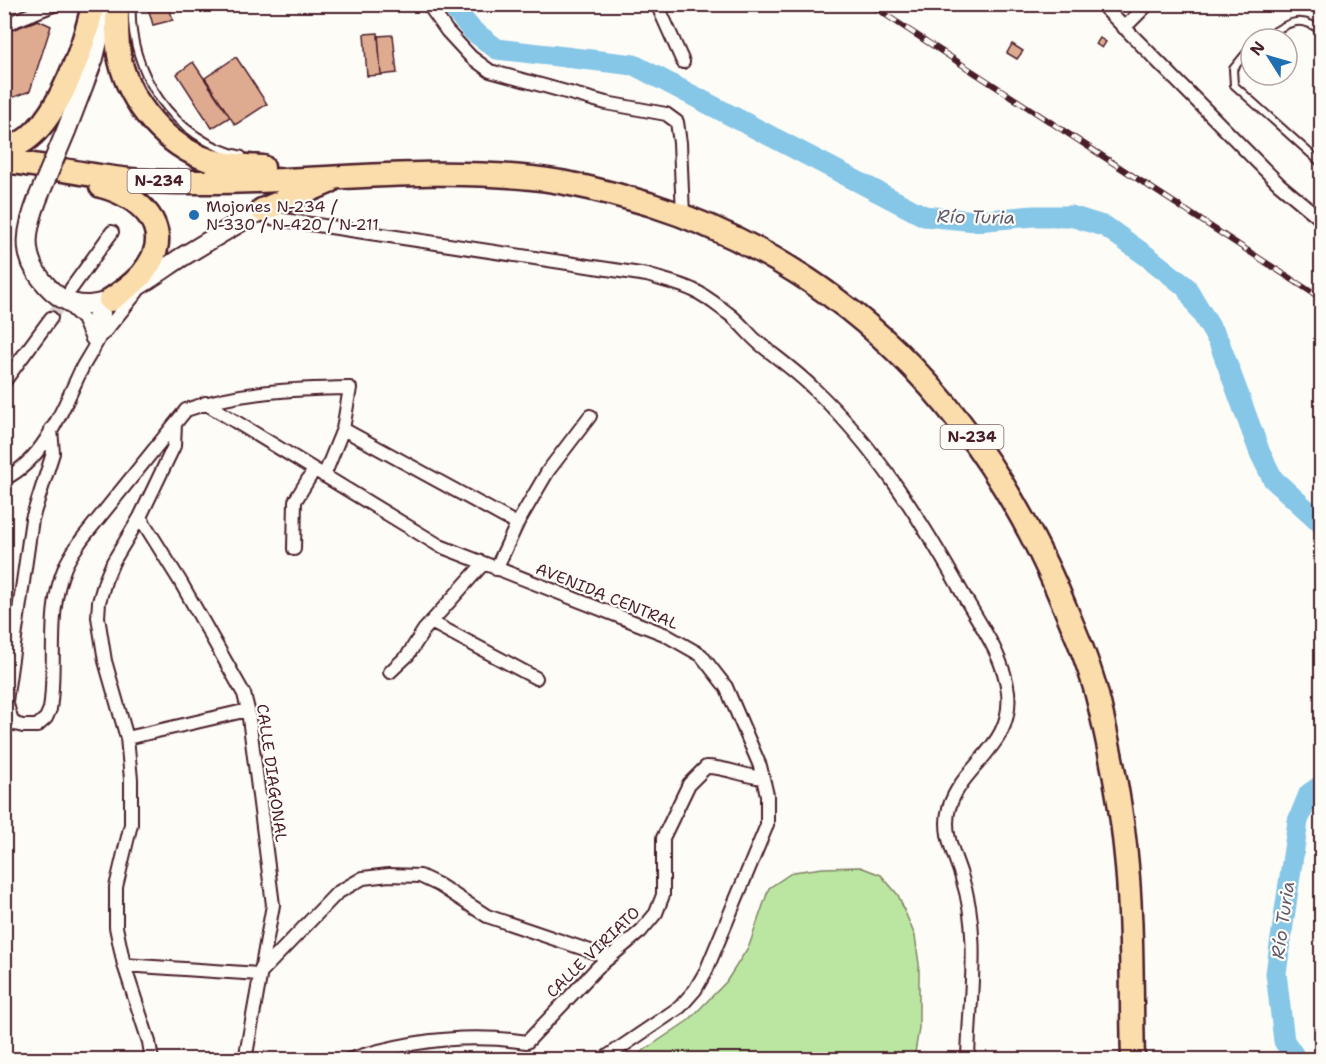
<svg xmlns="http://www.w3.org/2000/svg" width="1326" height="1064" viewBox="0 0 1326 1064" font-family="'Shantell Sans',sans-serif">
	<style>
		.green { fill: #bbe6a2; stroke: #828266; stroke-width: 1.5 }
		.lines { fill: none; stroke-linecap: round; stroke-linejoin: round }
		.river { stroke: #86c6e6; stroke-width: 21 }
		.building { fill: #deab91; stroke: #4a1f2b; stroke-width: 1.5 }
		.street-tunnel { stroke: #d9d0ce; stroke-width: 12; stroke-dasharray: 12 6; stroke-linecap: butt }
		.lane-casing { stroke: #4a1f2b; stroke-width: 10 }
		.street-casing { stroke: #4a1f2b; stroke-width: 16 }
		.secondary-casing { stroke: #4a1f2b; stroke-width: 22 }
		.highway-casing { stroke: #4a1f2b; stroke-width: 27 }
		.lane { stroke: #fdfcf7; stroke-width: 6 }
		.street { stroke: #fdfcf7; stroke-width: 12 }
		.secondary { stroke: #fdfcf7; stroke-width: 18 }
		.highway { stroke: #faddab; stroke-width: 22 }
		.rail-casing { stroke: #4a1f2b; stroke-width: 6 }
		.rail { stroke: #fdfcf7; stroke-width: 4; stroke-dasharray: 11; stroke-linecap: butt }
		.secondary-bridge-casing { stroke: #4a1f2b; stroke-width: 22; stroke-linecap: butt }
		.secondary-bridge { stroke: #fdfcf7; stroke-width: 18 }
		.poi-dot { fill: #1f6fb2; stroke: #fdfcf7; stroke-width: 2 }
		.labels { text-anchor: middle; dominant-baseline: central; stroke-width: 4.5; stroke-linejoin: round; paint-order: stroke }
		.shield { fill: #fdfcf7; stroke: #806168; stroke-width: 1.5 }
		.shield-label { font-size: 15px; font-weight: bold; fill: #4a1f2b }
		.poi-label { font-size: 16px; fill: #4a1f2b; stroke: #fdfcf7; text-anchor: start }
		.street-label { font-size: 16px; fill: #4a1f2b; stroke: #fdfcf7 }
		.water-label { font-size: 18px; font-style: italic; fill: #5f596c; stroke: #fdfcf7 }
	</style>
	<rect width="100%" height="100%" fill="#fdfcf7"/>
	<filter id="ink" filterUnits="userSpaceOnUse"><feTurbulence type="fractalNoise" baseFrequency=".0167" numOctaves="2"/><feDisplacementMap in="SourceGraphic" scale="12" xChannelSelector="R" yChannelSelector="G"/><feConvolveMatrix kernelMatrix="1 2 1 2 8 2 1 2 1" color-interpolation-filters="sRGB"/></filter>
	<g filter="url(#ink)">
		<path class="green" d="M860,867l21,8 17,20 17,41 4,28v64l-5,31h-283l58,-39 37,-38 23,-36 20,-58 24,-16 30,-4z"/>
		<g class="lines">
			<path class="river" d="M450,4l23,27 24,18 137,16 290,151 52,5 58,-5h37l35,11 42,30 38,30 33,55 41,111 13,26 49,45
				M1297,1060l-13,-19 -8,-68 22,-152 11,-27 13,-9"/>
		</g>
		<path class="building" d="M147,4h21l5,16 -20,5z
			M38,20l13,6 -21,65 -26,10v-68z
			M378,33l3,42 -14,1 -3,-42z
			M393,35l4,38 -16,2 -3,-39z
			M1100,38l6,4 -4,6 -6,-4z
			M1012,44l11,7 -6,8 -10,-6z
			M236,57l31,47 -32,21 -30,-47z
			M193,62l37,55 -18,11 -35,-54z"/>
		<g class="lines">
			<path class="street-tunnel" d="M51,318l16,-24"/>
			<defs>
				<path id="lane" d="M132,4c-4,68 42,136 110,151
					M1263,39c19,-13 38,-28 59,-6
					M1251,47l-18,22 1,16 88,79"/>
				<path id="street" d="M428,4l19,27 24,26 19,14 116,32 60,11 11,8 3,21 3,72
					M657,4l26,58
					M1101,4l178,180 43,36
					M4,25l52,-21
					M1124,28l24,-24
					M262,210l9,8 376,57c15,5 31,8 46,15 12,5 25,16 36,24 11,8 20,21 31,30 17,14 36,27 52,43 64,60 110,134 152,209 17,30 40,61 44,96 6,55 -45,71 -59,116 -7,26 6,46 13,70 19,57 7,122 6,182
					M71,289l41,-57
					M66,303l17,16 9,20
					M103,334l34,-42
					M92,337l3,-24 4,-9
					M4,382l47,-64
					M205,403l235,143 224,88 37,21 25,32 34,79 7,29v30l-61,146 -11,19 -15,17 -78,53
					M51,429l2,24 -21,66 -26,182 5,17 4,6 8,2h14l9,-8 4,-9c7,-46 -4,-98 15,-142 4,-10 11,-19 17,-28l104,-129c52,-19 109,-21 164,-22l-7,41 -19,47
					M343,429l174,95
					M4,479c42,-20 60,-74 79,-113 7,-12 15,-24 20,-37l1,-16 -5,-9
					M140,517l40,64 64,113 4,16 25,195 -28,155
					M294,549l1,-48 19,-31
					M496,569l21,-45 31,-53 42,-55
					M431,622l105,56
					M390,672l18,-17 16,-25 59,-66
					M127,738l121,-28
					M124,965l135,9 78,-81 26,-15 26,-3 31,1 19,9 48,31 121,41
					M152,1060l-3,-18 -25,-77 -8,-38v-40l15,-63v-45l-4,-41 -22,-77 -7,-44 1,-15 6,-21 8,-19 27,-45 34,-71 1,-22
					M348,1060c58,-19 119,-27 179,-18l71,-75 43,-36 15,-18 7,-18v-57l26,-54 17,-17c20,0 37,9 57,11"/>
				<path id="secondary" d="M66,131l28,-73 13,-54
					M38,198c-11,29 -18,56 4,82 12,15 26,26 47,25 29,-1 68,-32 93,-48 26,-16 53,-32 80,-47"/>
				<path id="highway" d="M117,4c0,19 -1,38 3,56 10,43 46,86 89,100 17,5 36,6 54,7
					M4,148c47,-2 82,-105 89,-144
					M12,162c39,5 79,14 118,18 23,2 46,2 69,2 111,1 222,-16 333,-4 39,4 79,15 117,26 195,62 328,201 409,387 15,36 32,73 41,112 11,47 21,95 26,143 8,70 6,142 8,214
					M101,186c36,9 74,40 47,80 -9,15 -24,24 -38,34
					M262,210l67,-28"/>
			</defs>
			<use href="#lane" class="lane-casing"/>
			<use href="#street" class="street-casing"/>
			<use href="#secondary" class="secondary-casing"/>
			<use href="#highway" class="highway-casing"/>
			<use href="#lane" class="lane"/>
			<use href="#street" class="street"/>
			<use href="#secondary" class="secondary"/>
			<use href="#highway" class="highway"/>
			<defs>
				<path id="rail" d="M869,4l453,295"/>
			</defs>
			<use href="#rail" class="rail-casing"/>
			<use href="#rail" class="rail"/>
			<defs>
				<path id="secondary-bridge" d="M38,198l28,-67"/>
			</defs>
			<use href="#secondary-bridge" class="secondary-bridge-casing"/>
			<use href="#secondary-bridge" class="secondary-bridge"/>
		</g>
	</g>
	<circle class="poi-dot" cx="194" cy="215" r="6"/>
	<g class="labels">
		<g class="shield">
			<rect x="127.5" y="169" width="63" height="24" rx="4.5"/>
			<rect x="940.5" y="425" width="63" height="24" rx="4.5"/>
		</g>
		<g class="shield-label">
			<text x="159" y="181">N-234</text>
			<text x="972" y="437">N-234</text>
		</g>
		<g class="poi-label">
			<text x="206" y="206">Mojones N-234 /<tspan x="206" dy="18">N-330 / N-420 / N-211</tspan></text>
		</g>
		<g class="street-label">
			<text transform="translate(607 596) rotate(22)">AVENIDA CENTRAL</text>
			<text transform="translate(272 773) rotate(82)">CALLE DIAGONAL</text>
			<text transform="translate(593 952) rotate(-44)">CALLE VIRIATO</text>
		</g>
		<g class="water-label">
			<text transform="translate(976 217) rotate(1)">Río Turia</text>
			<text transform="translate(1283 920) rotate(-82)">Río Turia</text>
		</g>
	</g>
	<rect width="1326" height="1064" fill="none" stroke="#fdfcf7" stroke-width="24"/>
	<rect x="12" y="12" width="1302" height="1040" fill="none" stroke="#4a1f2b" stroke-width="2" filter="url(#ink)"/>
	<g transform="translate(1269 57) rotate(307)"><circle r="28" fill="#fdfcf7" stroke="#b5a4a5" stroke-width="1.5"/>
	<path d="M0-4.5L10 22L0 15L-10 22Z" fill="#1f6fb2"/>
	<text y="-9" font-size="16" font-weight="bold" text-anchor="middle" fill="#4a1f2b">N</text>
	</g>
</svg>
